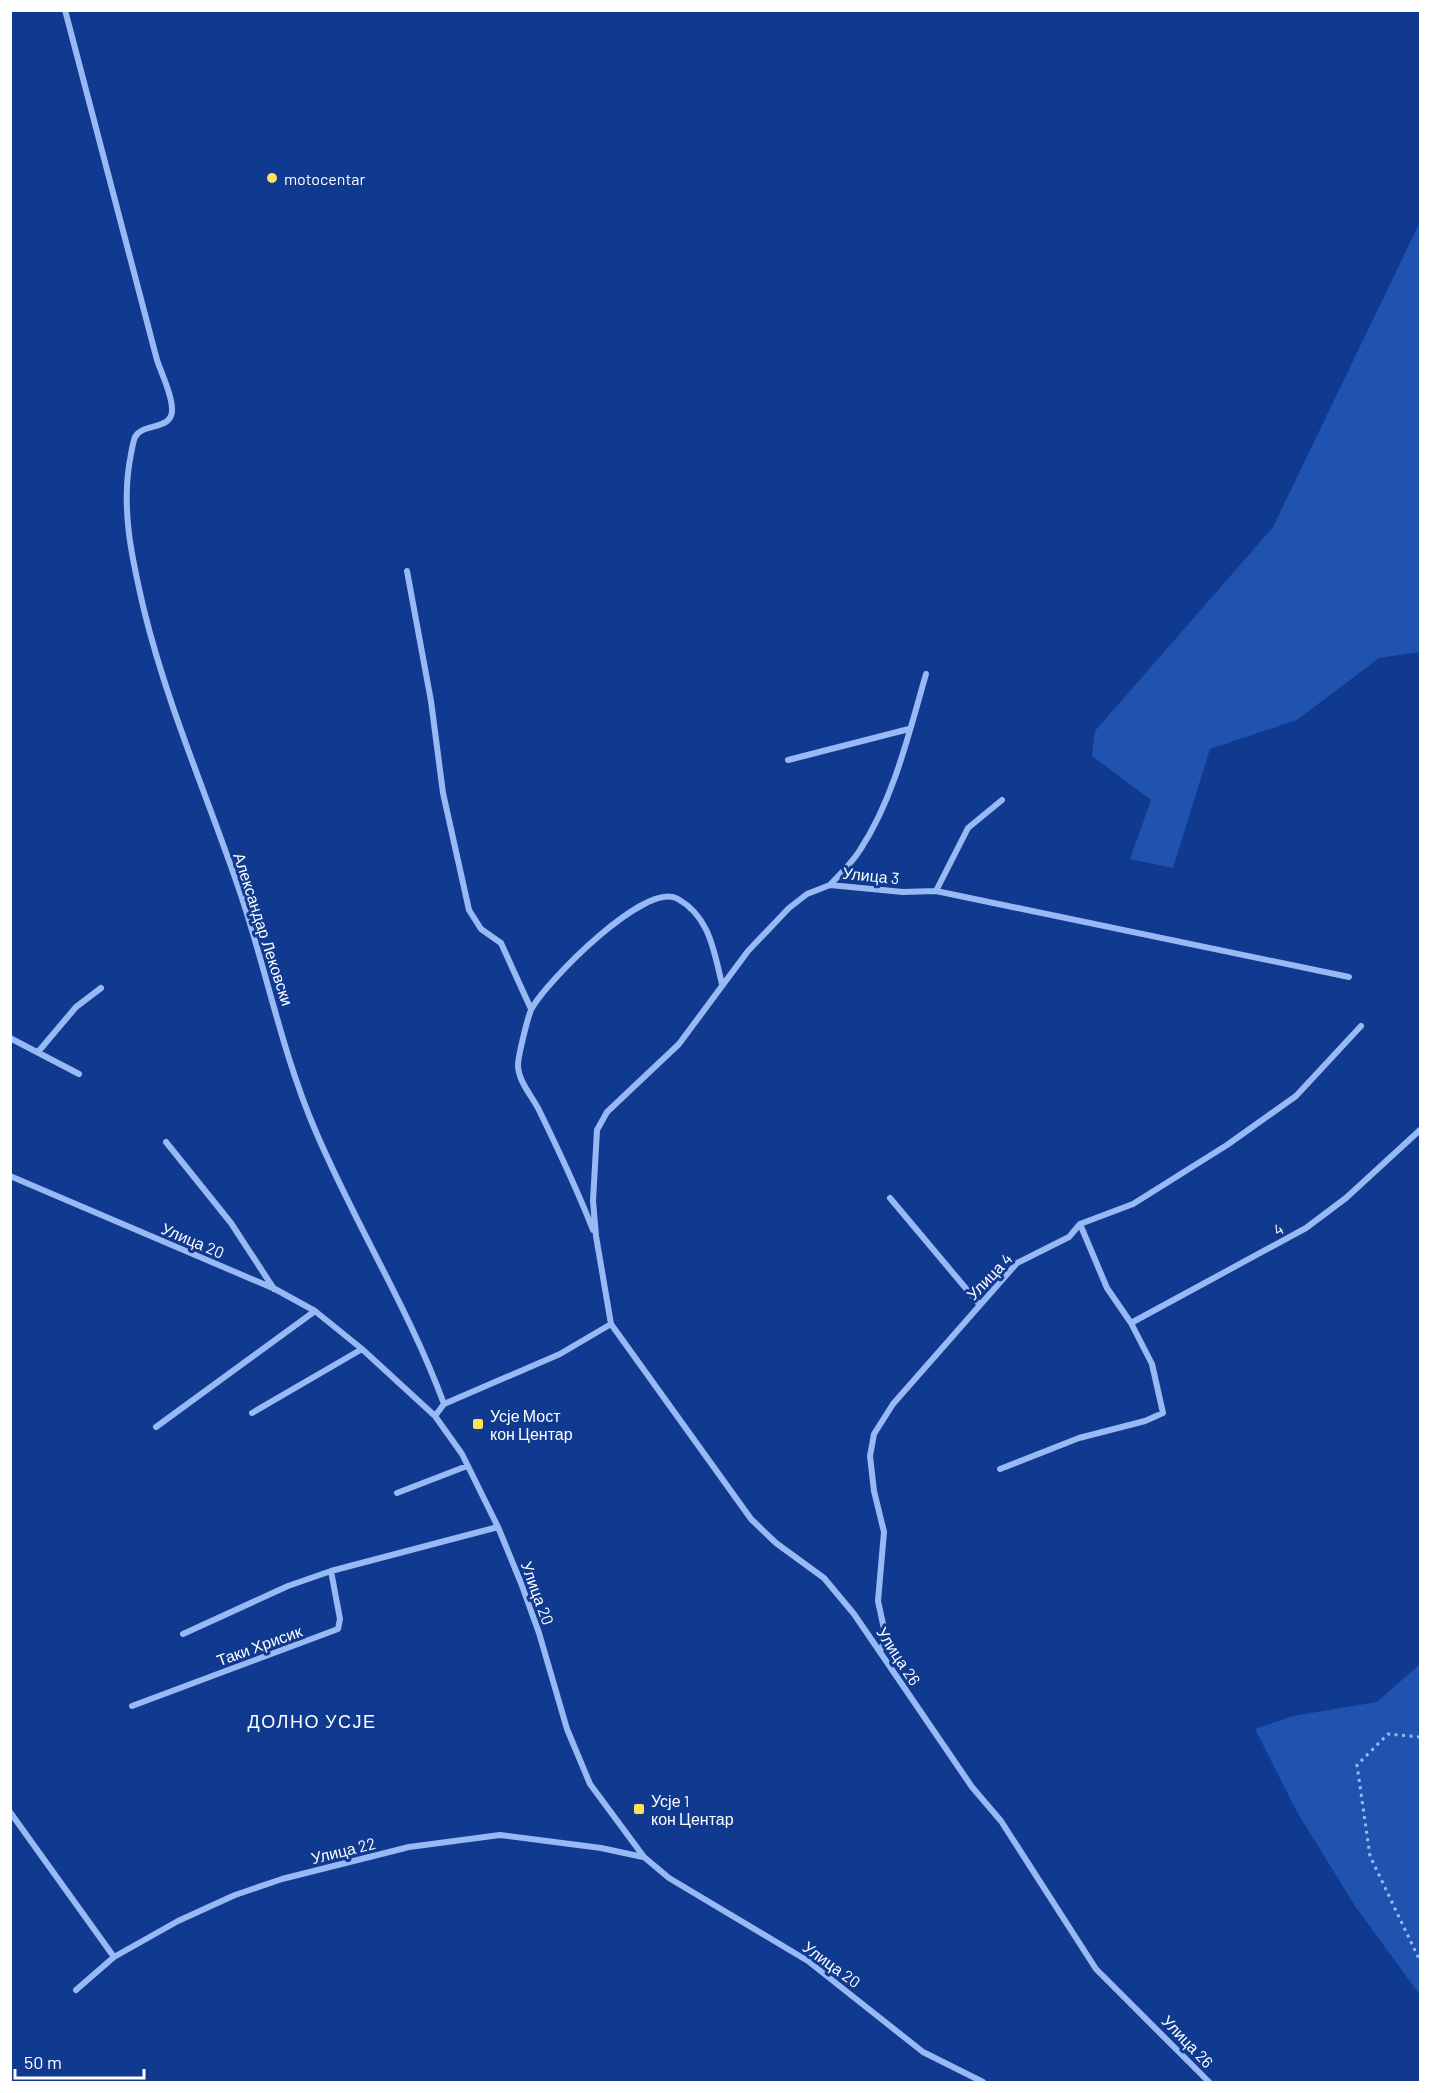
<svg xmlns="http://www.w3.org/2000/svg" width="1431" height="2093" viewBox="0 0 1431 2093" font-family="Barlow,sans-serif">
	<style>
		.green { fill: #2052b0 }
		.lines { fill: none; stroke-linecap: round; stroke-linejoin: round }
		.path { stroke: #98b9f4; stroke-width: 3; stroke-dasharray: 3 4.5; stroke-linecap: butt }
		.street { stroke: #98b9f4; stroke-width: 6 }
		.poi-dot { fill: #ffe05b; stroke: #0f3a90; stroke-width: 2 }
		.labels { text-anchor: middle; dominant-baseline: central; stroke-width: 6; stroke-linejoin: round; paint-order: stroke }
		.poi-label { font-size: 16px; fill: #fff; stroke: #0f3a90; text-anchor: start }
		.street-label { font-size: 16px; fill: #fff; stroke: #0f3a90 }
		.neighbourhood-label { font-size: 18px; letter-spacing: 1.5px; fill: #fff; stroke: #0f3a90 }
	</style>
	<rect width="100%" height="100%" fill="#0f3a90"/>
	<path class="green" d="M1420,222v430l-41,6 -82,62 -87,29 -37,119 -43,-9 21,-59 -59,-44 3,-25 178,-204z
		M1420,1664v331l-65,-89 -58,-94 -42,-83 38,-13 84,-14z"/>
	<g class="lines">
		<path class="path" d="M1420,1737l-32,-3 -31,31 13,91 50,105"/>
		<path class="street" d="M65,10l92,350c5,15 15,34 15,49 1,22 -29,13 -37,28 -2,5 -3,12 -4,17 -11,53 1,105 13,156 24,98 65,190 97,285 26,78 42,161 75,237 39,92 93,177 128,272l-9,12
			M407,571l24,130 12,92 26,117 12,19 20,14 30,66
			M788,760l121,-31
			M830,885c10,-11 22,-22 30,-35 34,-52 49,-117 66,-176
			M936,891l32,-63 34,-28
			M10,1038l69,36
			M38,1052l38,-45 25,-19
			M166,1142l65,81 43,66
			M10,1176l265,113 40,22 47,38 73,67 27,38 36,73 23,56 18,50 28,96 23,55 54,73 25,21 139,83 115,91 60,30
			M890,1198l89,106
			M593,1230c-16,-41 -35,-81 -54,-120 -7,-14 -21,-29 -21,-45 0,-8 10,-50 14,-57 15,-27 114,-128 146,-109 32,18 36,53 44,85
			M1131,1323l175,-95 40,-30 74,-68
			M444,1404l116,-50 51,-30
			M252,1413l110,-64
			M156,1427l159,-116
			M1000,1469l79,-31 66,-17 18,-8 -11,-49 -21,-41 -24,-35 -27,-64
			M397,1493l70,-27
			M183,1634l105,-48 43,-15 167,-44
			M880,1651l6,-13 -8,-37 6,-69 -10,-41 -4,-35 4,-22 19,-30 124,-141 52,-26 11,-13 53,-20 94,-59 69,-49 65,-70
			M132,1706l206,-77 2,-10 -9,-48
			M10,1812l104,145
			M76,1990l38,-33 64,-36 57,-26 47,-16 127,-32 91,-12 101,13 42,9
			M1209,2082l-113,-113 -95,-148 -29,-34 -118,-173 -30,-36 -48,-35 -25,-24 -140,-195 -15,-88 -3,-35 4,-71 10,-18 72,-68 69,-93 41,-43 18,-14 23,-9 73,7 33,-1 413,86"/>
	</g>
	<g class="poi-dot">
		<circle cx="272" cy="178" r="6"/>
		<rect x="472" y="1418" width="12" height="12" rx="3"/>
		<rect x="633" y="1803" width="12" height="12" rx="3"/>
	</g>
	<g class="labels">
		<g class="poi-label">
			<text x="284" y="178">motocentar</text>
			<text x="490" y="1415">Усје Мост<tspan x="490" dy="18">кон Центар</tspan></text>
			<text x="651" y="1800">Усје 1<tspan x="651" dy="18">кон Центар</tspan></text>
		</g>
		<g class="street-label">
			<text transform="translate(871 875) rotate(6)">Улица 3</text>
			<text transform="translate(264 929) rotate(72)">Александар Лековски</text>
			<text transform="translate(1278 1229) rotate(-30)">4</text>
			<text transform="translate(193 1240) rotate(23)">Улица 20</text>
			<text transform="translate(989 1276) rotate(-46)">Улица 4</text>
			<text transform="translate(538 1593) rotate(70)">Улица 20</text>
			<text transform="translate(259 1645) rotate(-20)">Таки Хрисик</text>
			<text transform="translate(899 1656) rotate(57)">Улица 26</text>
			<text transform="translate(343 1850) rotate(-14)">Улица 22</text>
			<text transform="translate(832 1964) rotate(36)">Улица 20</text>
			<text transform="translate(1188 2041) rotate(46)">Улица 26</text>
		</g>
		<g class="neighbourhood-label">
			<text x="312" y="1721">ДОЛНО УСЈЕ</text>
		</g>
	</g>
	<rect width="1431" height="2093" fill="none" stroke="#ffffff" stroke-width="24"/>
	<path d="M15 2069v9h129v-9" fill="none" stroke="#ffffff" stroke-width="3"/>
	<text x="24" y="2069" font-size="18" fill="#ffffff" stroke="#0f3a90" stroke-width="4.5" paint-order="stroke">50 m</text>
</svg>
